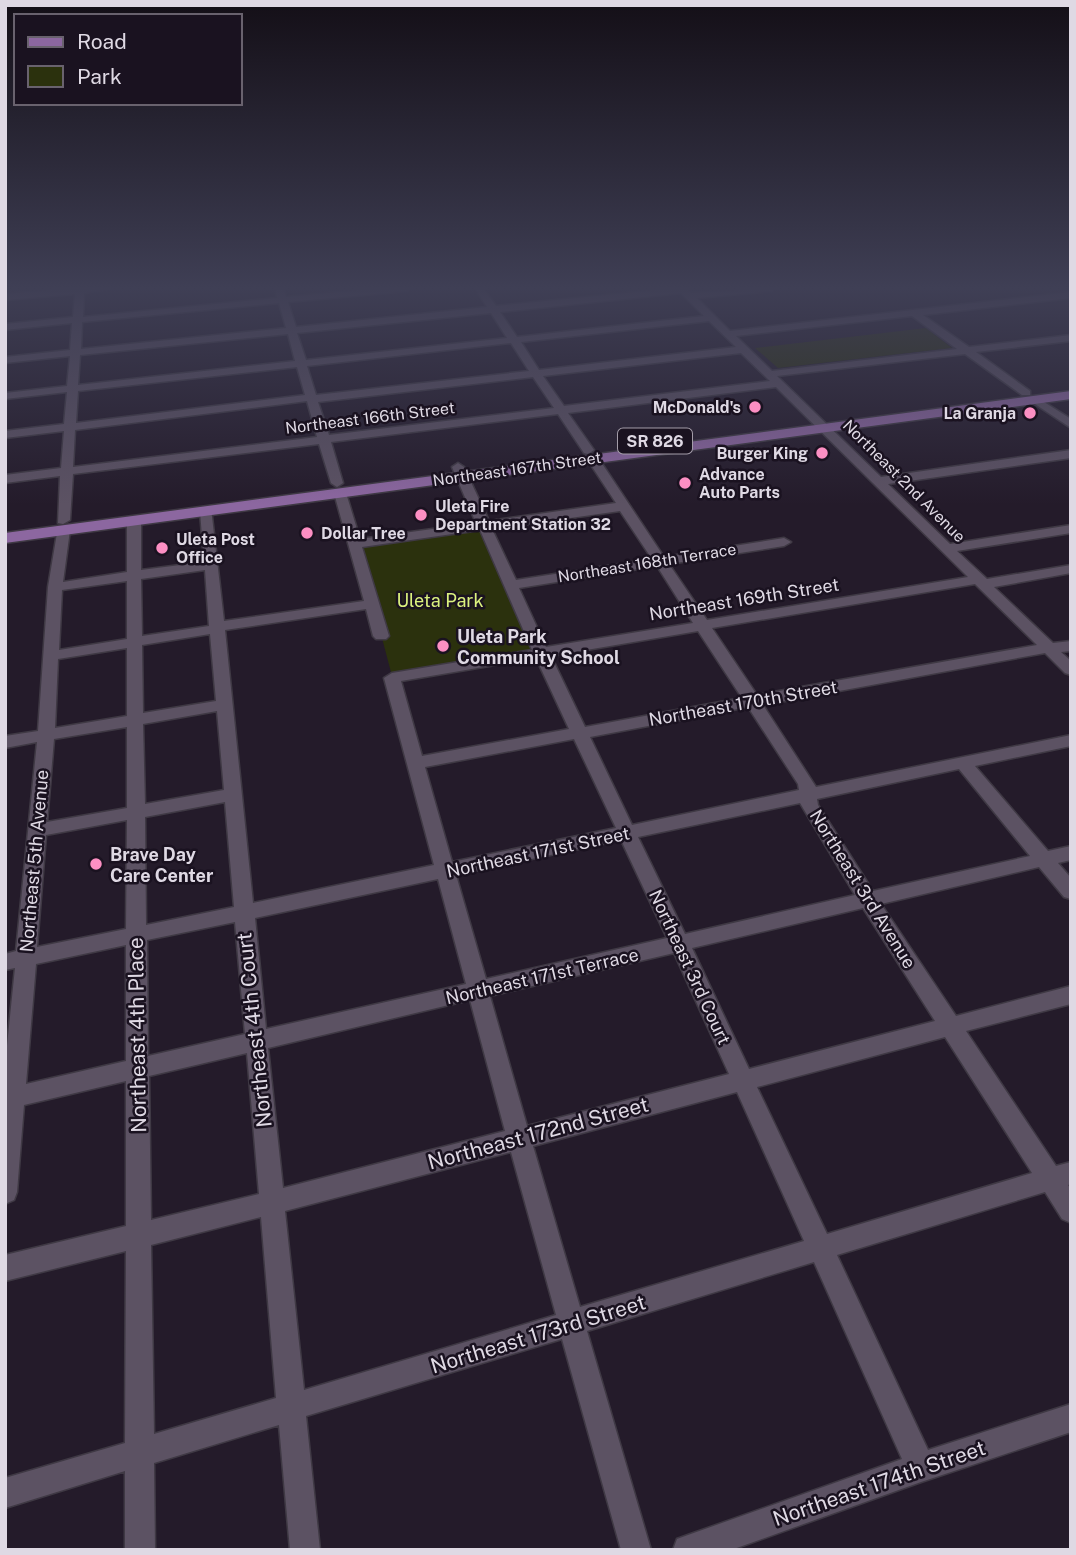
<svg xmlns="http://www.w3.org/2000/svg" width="1076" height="1555" viewBox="0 0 1076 1555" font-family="'Public Sans',sans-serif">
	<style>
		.green { fill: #2b310d }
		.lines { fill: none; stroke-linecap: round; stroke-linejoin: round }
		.minor-casing { stroke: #3f3944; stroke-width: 3 }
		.major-casing { stroke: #3f3944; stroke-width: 3 }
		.minor { fill: #5c5263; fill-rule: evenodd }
		.major { fill: #8c67a0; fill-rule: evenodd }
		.poi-dot { fill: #fc8fc3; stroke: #1a1220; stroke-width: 2.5 }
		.labels { text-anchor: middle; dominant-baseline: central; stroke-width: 5; stroke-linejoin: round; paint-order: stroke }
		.far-poi-label { font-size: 16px; font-weight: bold; fill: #dfd9e4; stroke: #1a1220; text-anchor: start }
		.far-street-label { font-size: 16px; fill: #dfd9e4; stroke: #1a1220 }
		.shield { fill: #1a1220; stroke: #a49da9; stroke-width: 2 }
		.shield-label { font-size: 16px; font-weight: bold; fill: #dfd9e4 }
		.street-label { font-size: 18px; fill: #dfd9e4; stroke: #1a1220 }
		.park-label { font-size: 18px; fill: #dbf17e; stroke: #1a1220 }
		.poi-label { font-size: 18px; font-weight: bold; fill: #dfd9e4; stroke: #1a1220; text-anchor: start }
		.near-street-label { font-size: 21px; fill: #dfd9e4; stroke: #1a1220 }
	</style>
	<rect width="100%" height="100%" fill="#241b2a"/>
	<path class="green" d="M926,328l26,20 -174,20 -23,-20z
		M480,526l55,125 -143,25 -34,-129z"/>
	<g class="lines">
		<defs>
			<path id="minor" d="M76,288h37l-29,5 -1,24 194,-19 -2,-10h8l3,9 96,-9h30l-5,3 -119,11 8,25 191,-20 -12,-19h8l13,18 181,-18h9l5,5 84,-5 -4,3 -74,7 33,33 341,-39v6l-148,17 46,32 102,-12v6l-95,11 54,39v4h-8l-57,-41 -188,22 104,101 190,-27v8l-183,26 62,60 121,-19v8l-114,18 30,28 84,-14v8l-77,14 59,56 18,-2v10l-10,1 10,9v14l-6,-2 -20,-20 -282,52 53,82 255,-52v11l-96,20 73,85 23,-5v14l-13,3 13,15v21l-7,-2 -25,-30 -158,37 75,112 115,-30v18l-105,27 90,135 15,-4v22l-3,1 3,4v34l-9,-4 -17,-27 -208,63 91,195 143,-46v28l-150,50 -190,68h-58l4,-11 11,-4 214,-76 -88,-197 -227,69 64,219h-30l-59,-211 -256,77 14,134h-30l-11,-125 -125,38 1,87h-30v-79l-120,37v-30l120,-35 1,-192 -121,30v-26l121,-29v-145l-102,24 -7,87 -3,8 -9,4v-139l10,-97 -10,2v-16l11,-3 21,-209 -32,6v-12l33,-5 10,-144 10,-60 5,-1 7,4 -7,52 64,-10v-51l7,-4 7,4v49l63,-8 -4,-51 6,-4 5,1 13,113 140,-20 -30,-108 2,-3h8l2,3 14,46 116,-16 -24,-56 6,-4 6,4 25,54 127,-18 -29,-44 6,-4 4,1 67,101 120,-19 7,4 -7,4 -115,18 38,56 261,-43 -192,-190 -208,26 26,37 -6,4 -4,-1 -26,-39 -227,28 12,41 -6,4 -6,-4 -12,-39 -246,30 -3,46 -7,4 -5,-1 2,-47 -55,7v-8l56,-7 3,-37 -59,7v-7l59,-7 3,-32 -62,7v-6l62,-7 3,-30 -65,7v-6l65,-7 2,-27 -67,7v-6l68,-7 2,-23 -70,6v-6zM681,293l23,23 -187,21 -17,-25zM279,303l7,25 -205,21 1,-27zM491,313l16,25 -201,22 -9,-27zM912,316l45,33 -185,22 -36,-35zM709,321l27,26 -197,23 -18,-28zM288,334l7,27 -217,24 2,-30zM511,343l18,28 -213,24 -9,-29zM741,353l29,28 -206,25 -21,-30zM297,367l8,28 -229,28 2,-32zM533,377l21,31 -225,27 -11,-33zM307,401l10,36 -244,30 2,-37zM620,511l32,48 -136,21 -24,-51zM480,530l52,120 -140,23 -8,5 50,187 -181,38 -28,-273 141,-21 7,27 3,3h10l3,-3 -27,-89zM657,566l36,57 -147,24 -27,-59zM205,570l4,56 -67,10 -1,-57zM127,581v58l-68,11 3,-60zM975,584l62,61 -280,50 -45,-67zM698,631l44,67 -157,29 -34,-71zM210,634l6,67 -73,12 -1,-68zM127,648v68l-72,12 3,-69zM536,658l33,71 -147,27 -21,-75zM748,707l50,77 1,6 -167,35 -42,-88zM217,711l7,79 -79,14 -2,-80zM127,727v81l-80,14 7,-83zM574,739l42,89 -164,34 -27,-95zM959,769l71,87 -157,35 -55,-86 -1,-6zM225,802l9,105 -88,18 -1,-108zM800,803l55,92 -170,39 -47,-97zM127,820l-1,109 -89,18 9,-112zM621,840l46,98 -181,41 -30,-104zM438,879l28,105 -200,45 -11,-111zM863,908l72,113 -186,48 -57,-121zM235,922l10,112 -97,22 -1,-116zM126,945v116l-100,23 10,-120zM674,953l55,121 -202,52 -37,-130zM470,1000l35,131 -222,57 -15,-140zM945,1037l87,136 -205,61 -70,-147zM247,1053l12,141 -108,26 -2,-144zM737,1092l67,149 -224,66 -47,-161zM511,1152l45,163 -252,75 -19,-179zM261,1217l15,181 -122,36 -3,-189z
				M1036,397l35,22v9l-39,-26 -2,-2z"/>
			<path id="major" d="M1071,391v8l-1066,144v-10z"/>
		</defs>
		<use href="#minor" class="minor-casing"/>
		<use href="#major" class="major-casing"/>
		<use href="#minor" class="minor"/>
		<use href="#major" class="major"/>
	</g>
	<linearGradient id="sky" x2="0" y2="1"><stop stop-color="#140f17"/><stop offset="0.57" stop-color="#3f3f55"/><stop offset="1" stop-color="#3f3f55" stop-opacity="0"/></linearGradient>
	<rect width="1076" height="505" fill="url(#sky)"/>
	<g class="poi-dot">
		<circle cx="755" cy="407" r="7"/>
		<circle cx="1030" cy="413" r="7"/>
		<circle cx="822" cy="453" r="7"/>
		<circle cx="685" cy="483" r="7"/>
		<circle cx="421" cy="515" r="7"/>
		<circle cx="307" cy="533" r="7"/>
		<circle cx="162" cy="548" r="7"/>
		<circle cx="443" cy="646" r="7"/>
		<circle cx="96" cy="864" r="7"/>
	</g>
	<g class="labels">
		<g class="far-poi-label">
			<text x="741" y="407" text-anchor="end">McDonald's</text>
			<text x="1016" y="413" text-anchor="end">La Granja</text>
			<text x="808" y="453" text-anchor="end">Burger King</text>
			<text x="699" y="474">Advance<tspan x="699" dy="18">Auto Parts</tspan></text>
			<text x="435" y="506">Uleta Fire<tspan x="435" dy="18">Department Station 32</tspan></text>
			<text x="321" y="533">Dollar Tree</text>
			<text x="176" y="539">Uleta Post<tspan x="176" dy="18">Office</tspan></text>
		</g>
		<g class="far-street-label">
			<text transform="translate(370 418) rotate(-7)">Northeast 166th Street</text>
			<text transform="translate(517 469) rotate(-8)">Northeast 167th Street</text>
			<text transform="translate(904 481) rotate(45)">Northeast 2nd Avenue</text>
			<text transform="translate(647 563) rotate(-9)">Northeast 168th Terrace</text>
		</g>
		<rect class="shield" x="618" y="428.5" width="74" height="25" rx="5"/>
		<g class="shield-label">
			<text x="655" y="441">SR 826</text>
		</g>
		<g class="street-label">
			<text transform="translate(744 599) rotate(-9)">Northeast 169th Street</text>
			<text transform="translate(743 703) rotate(-10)">Northeast 170th Street</text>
			<text transform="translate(538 852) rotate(-12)">Northeast 171st Street</text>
			<text transform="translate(34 861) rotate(-85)">Northeast 5th Avenue</text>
			<text transform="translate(863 889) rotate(58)">Northeast 3rd Avenue</text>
			<text transform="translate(690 967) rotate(65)">Northeast 3rd Court</text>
			<text transform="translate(542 976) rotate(-13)">Northeast 171st Terrace</text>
		</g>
		<g class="park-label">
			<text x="440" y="600">Uleta Park</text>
		</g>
		<g class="poi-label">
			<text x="457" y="636">Uleta Park<tspan x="457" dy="21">Community School</tspan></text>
			<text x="110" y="854">Brave Day<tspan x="110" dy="21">Care Center</tspan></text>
		</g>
		<g class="near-street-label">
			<text transform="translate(254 1030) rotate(-96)">Northeast 4th Court</text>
			<text transform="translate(137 1035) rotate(-91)">Northeast 4th Place</text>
			<text transform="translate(538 1133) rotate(-15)">Northeast 172nd Street</text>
			<text transform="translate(538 1334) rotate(-17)">Northeast 173rd Street</text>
			<text transform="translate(879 1483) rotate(-19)">Northeast 174th Street</text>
		</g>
	</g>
	<rect width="1076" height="1555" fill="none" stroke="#dfd9e4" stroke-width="14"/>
	<rect x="14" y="14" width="228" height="91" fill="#1a1220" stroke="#69626e" stroke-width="2"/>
	<rect x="28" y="37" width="35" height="10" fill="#8c67a0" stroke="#69626e" stroke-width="2"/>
	<text x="77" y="49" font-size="21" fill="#dfd9e4">Road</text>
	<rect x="28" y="66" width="35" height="21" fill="#2b310d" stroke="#69626e" stroke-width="2"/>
	<text x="77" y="84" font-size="21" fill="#dfd9e4">Park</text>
</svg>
